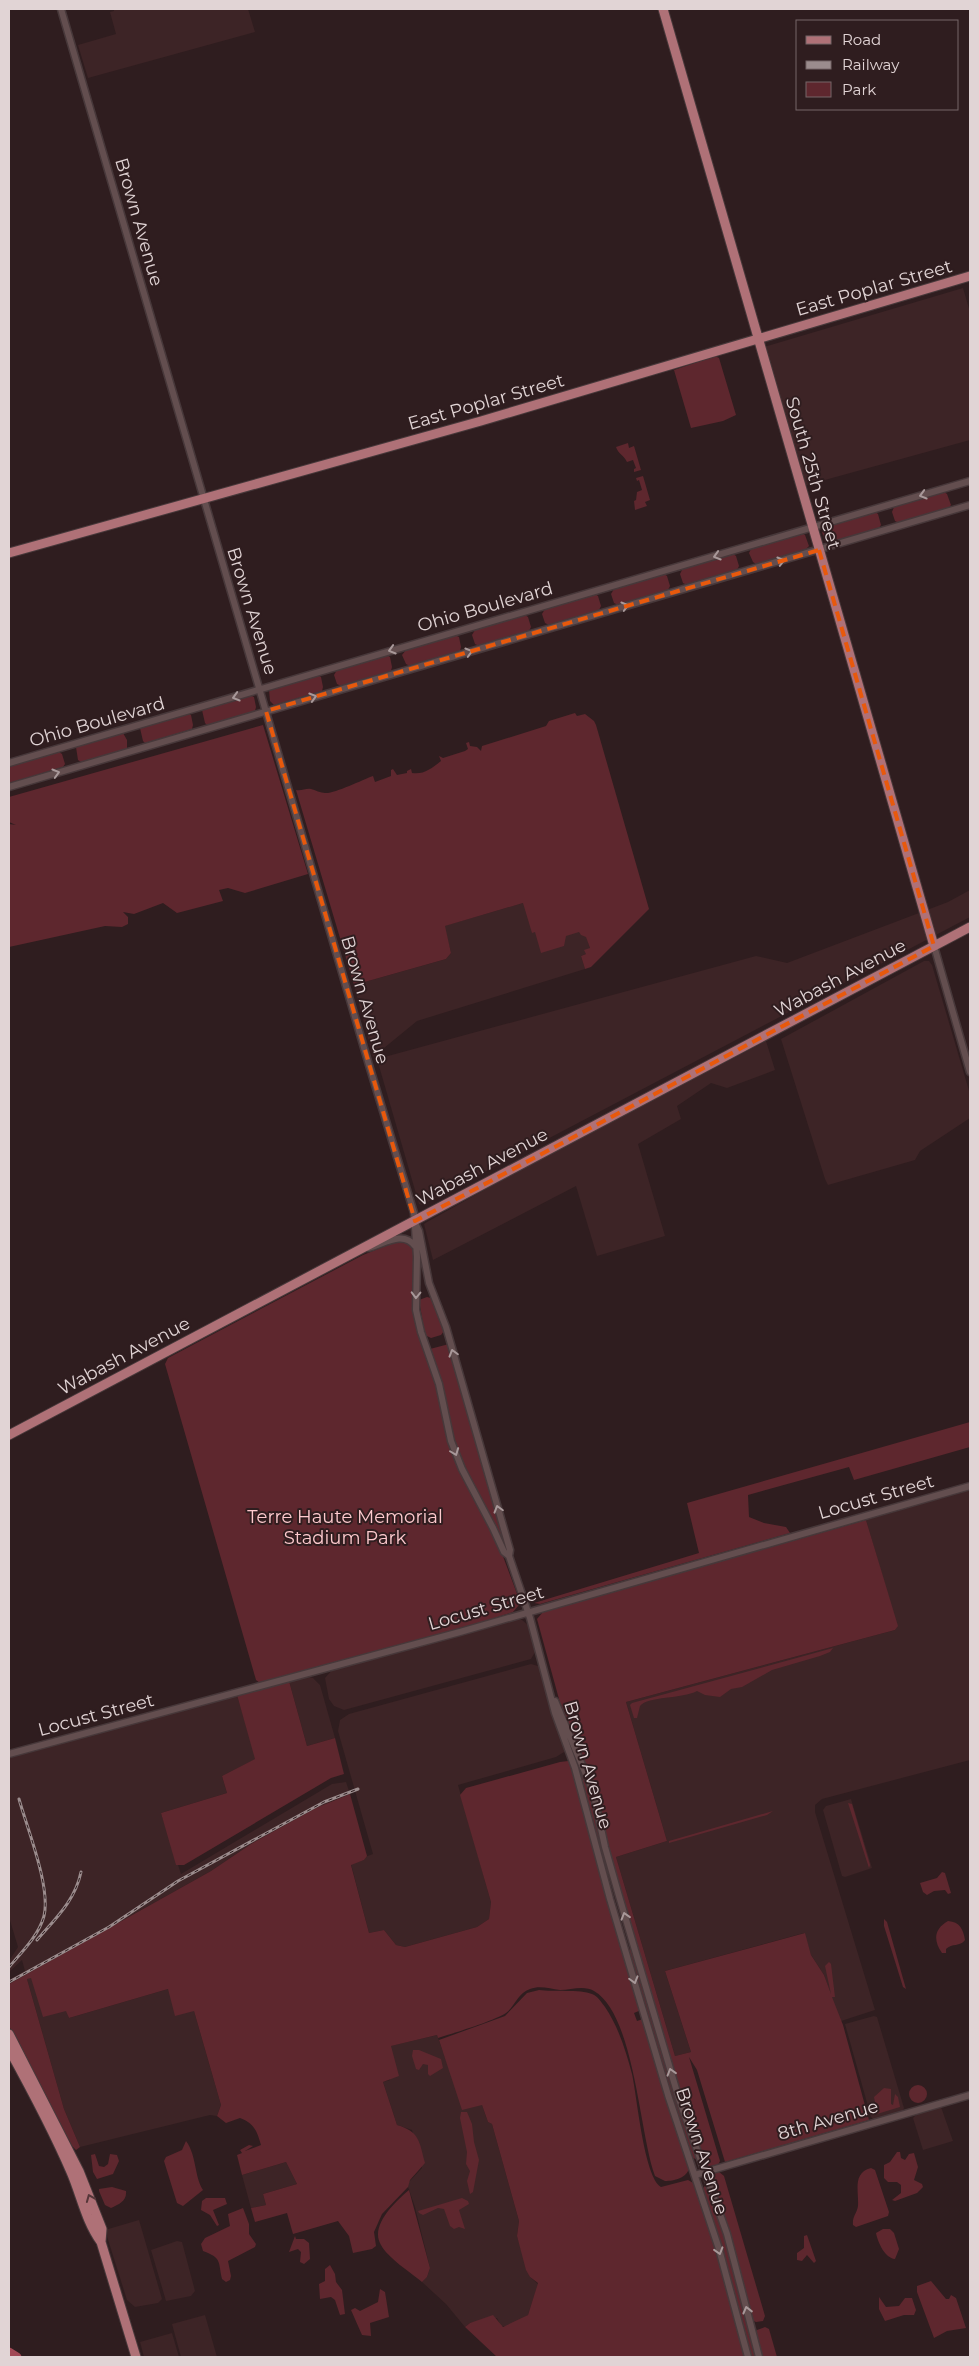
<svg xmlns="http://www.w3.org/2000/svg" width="979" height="2366" viewBox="0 0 979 2366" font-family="Montserrat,sans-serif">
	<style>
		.built { fill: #3d2426 }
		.green { fill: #5e272e }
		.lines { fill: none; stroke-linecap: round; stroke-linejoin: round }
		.river { stroke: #a24956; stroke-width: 9 }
		.minor-casing { stroke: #47383a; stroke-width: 9 }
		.major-casing { stroke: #47383a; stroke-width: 11 }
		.minor { stroke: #634e4f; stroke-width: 6 }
		.major { stroke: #af7177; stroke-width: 9 }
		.rail-casing { stroke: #9b8c8d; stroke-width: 3 }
		.rail { stroke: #2f1d1f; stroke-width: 1; stroke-dasharray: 4; stroke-linecap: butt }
		.oneway { stroke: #a89899 }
		.oneway2 { stroke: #553639 }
		.marked { fill: none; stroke: #e8590c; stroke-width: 4; stroke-dasharray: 10 6; stroke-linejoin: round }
		.labels { text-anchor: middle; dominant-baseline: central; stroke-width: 4; stroke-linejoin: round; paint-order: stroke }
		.street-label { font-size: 18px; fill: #e1d4d5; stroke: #2f1d1f }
		.park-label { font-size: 18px; fill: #fecace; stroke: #2f1d1f }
	</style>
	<rect width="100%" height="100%" fill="#2f1d1f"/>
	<path class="built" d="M114,9h134l7,23 -167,46 -10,-33 38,-11 -6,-22 4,-1z
		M963,288l7,24v128l-167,46 -39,-139z
		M568,876l22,72 -4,6 -5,2 4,13 -168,52 -44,36 -19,-72 92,-26 5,-6 -7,-27 79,-23z
		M970,890v27l-548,288 -3,-1 -42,-145 379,-103 31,7 161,-61z
		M924,961h5l3,4 38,129v24l-50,33 -5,9 -87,25 -3,-6 -44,-140z
		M766,1041l9,29 -48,18 -16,-5 -34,23 4,13 -43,25 27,92 -68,20 -21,-70 -143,74 -9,-36 3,-2 124,-69z
		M970,1490v270l-148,39 -7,6v7l60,198 -34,11 -2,-2 -15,-44 -13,-20 -7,-22 -139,38 26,81 -16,4 -59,-199 51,-16 -41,-139 269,-72 2,-4 -31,-106z
		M517,1619l5,1 6,5 7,27 -4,7 -187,51 -10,-4 -5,-7 -4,-21 8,-9z
		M531,1664l7,2 3,4 25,78 -2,4 -8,5 -98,28 33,117 -2,17 -12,8 -72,20 -9,-2 -12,-15 -15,3 -18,-69 13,-4 1,-3 8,-3 -35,-123 2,-11 9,-6z
		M309,1677l4,1 7,7 15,53 -28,8 -18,-65z
		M237,1695l19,64 -34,17 5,17 -66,20 20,61 151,-90 14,-2 4,12 -13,4 -86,46 -40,27 -202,113v-4l16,-9 -3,-11 -13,12v-11l9,-14 -9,-30v-159z
		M851,1799l21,69 -27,9 -3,-1 -19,-66 3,-4z
		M31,1977l36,34 2,7 99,-29 26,22 27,94 -4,11 -7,-1 -130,32 -16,-38 -37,-130z
		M874,2016l3,1 27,91 -2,4 -28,8 -3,-3 -26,-93z
		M437,2035l14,39 31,31 6,17 4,2 27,97 -2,15 13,41 8,7 -10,31 -20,11h-7l-4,-8 -27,5 -5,4 -19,-23 -24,-22 5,-5 3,-9 -15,-61 -8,-23 15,-16 -10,-38 -15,-5 -14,-43 7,-2v-34z
		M941,2107l12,34 -30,9 -10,-32 4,-4z
		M286,2162l11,22 -34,10 3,11 -15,3 -9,-33z
		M139,2220l23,79 -4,4 -23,4 -8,-7 -22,-70z
		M177,2241l5,1 13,49 -4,5 -25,5 -15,-51z
		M205,2315l12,42h-36l-9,-33z
		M172,2333l7,24h-35l-4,-15z"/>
	<path class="green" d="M715,356l4,2 17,57 -13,6 -32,7 -17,-58z
		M628,443l1,5 5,-2 7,24 -7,2v-3l2,-1 -3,-8 -6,2c-3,-7 -9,-8 -11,-15z
		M643,476l7,24 -5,2 2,4 -12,4 -1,-9 2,-1 1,-8 5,-2 -3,-10 -2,1 -1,-3z
		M944,492l3,2 4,11 -2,3 -50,15 -4,-2 -3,-9 2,-5z
		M875,512l3,2 3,11 -2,3 -50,15 -4,-2 -3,-9 3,-5z
		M802,533l3,2 4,11 -3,3 -50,15 -3,-2 -4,-9 3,-6z
		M733,554l3,2 3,10 -2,4 -50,15 -4,-2 -3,-9 3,-6z
		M664,574l3,2 3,10 -2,4 -50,15 -4,-2 -3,-9 3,-5z
		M595,594l3,2 3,10 -2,4 -50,15 -4,-2 -3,-9 3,-5z
		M525,615l3,2 3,10 -2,4 -50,15 -4,-2 -3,-9 3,-5z
		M455,635l4,2 2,10 -1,4 -50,15 -4,-2 -4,-9 4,-5z
		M387,655l3,2 2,10 -1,4 -50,15 -4,-2 -3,-9 3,-5z
		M318,675l3,2 2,10 -1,4 -48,14 -4,-4 -1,-11z
		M250,695l4,2 2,10 -1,4 -48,14 -2,-2 -3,-13z
		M187,713l4,2 2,10 -1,4 -47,14 -2,-2 -3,-13z
		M575,713l2,3 8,-2 9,7 2,4 53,184 -58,58 -6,2 -4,-13 5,-2 -2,-4 6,-2 -4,-11 -5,-2 -2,-3 -13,4 -2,10 -23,7 -6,-21 -3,1 -9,-30 -78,23 6,27 -5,6 -92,26 -58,-195c6,1 10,-2 15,-1 4,1 10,4 14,4 9,1 37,-13 48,-17l2,6 16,-6v-6l2,-1 4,6 10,-2v-2l4,-2 1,4c12,2 20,-5 29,-12l-2,-5 4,2 22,-7 3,-2 -2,-6 3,-1 1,4 7,1 4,4 1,-5 64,-20 3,-5z
		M263,725l45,149 -63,19 -17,-5 -9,2 4,11 -46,12 -14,-10 -29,11 -11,-2 5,5v7l-6,3 -17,-1 -96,21v-123l7,1 -7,-3v-25z
		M123,733l4,7v9l-46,13 -3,-2 -2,-13z
		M59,752l3,2 3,10 -2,3 -54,16v-17z
		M403,1239l11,10v51l22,82 13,61 49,100 21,56v6l-6,7 -55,18 -198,53 -4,-3 -91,-316 3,-6 195,-103z
		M427,1297l4,1 13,33 -3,4 -10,3 -6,-3 -6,-35z
		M449,1344l59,208 -1,1 -41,-79 -14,-38 -12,-57 -10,-30z
		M970,1422v25l-116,33 -5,-13 -101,28 1,22 15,6 22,4 4,6 -250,71 -6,-1 165,-50 -12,-50z
		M866,1520l32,106 -3,4 -269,72 41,139 -51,16 59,199 16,-4 -26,-81 140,-38 6,22 13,20 7,19 -6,-28 4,-4 2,2 4,33h-3l11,28 26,95 -144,42 -28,-92 -8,-13 31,104 -2,4 -9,1 -5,-3 -14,-38 -77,-256 -21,-87 -30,-72 -25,-91 6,-7z
		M833,1648l-3,4 -10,4 -48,14 -30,17 -11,2 -11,8 -15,-2 -8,-4c-15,8 -49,5 -57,15l-3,12h-3l-4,-13 2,-2z
		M289,1681l18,65 28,-8 9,36 -13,4 -147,87h-8l-15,-52 66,-20 -5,-17 33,-17 -18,-64z
		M568,1761l3,2 70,247 -7,3 3,8 6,-2 46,149c-2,10 -15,13 -24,13l-10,-5c-16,-43 -20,-161 -61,-185 -10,-6 -23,-1 -34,-1 -10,-1 -20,-5 -30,-1 -12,4 -15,17 -24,24 -12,8 -52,20 -68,25l-1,-3 -46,11 8,30 -16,6 14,43c23,7 22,16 28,38l-15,17 -2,7 -26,27 -8,18 2,14 -4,3 -19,4 -4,-17 -11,-15 -45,13 -6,-21 -32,9 -4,-14 15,-3 -3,-11 34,-10 -11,-22 -44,13 -5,-20 5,-2 -2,-3 9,-5 4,1 -8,5 16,-6c-4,-14 -7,-22 -21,-27l-14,5 -9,-7 4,-11 -27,-94 -19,5 -7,-27 -99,29 -3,-7 -23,6 -12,-39 -4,1 37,130 16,38 -4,3 -4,-4 -63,-120v-42l202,-113 40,-27 65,-36 34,-14 17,62 -3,4 -13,5 18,68 15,-3 12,15 9,2 72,-20 12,-8 2,-17 -31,-107 6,-7 94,-26z
		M579,1766l8,12 16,79 -2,-1z
		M848,1803l4,1 18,61 -1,3z
		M773,1811l-6,4 -98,28v-2z
		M942,1872l3,1 6,20 -3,1 -3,-4 -11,1 -7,4 -4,-3 -3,-9 17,-5z
		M884,1919l3,3 19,67 -3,-2 -19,-61z
		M948,1921c12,1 15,8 17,19 -5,7 -13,3 -19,9v4h-4c-9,-13 -8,-24 6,-32z
		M630,1949l3,2 64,206 -1,2 -3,-1 -16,-43 -49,-163z
		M539,1990c14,2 41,-1 53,4 6,2 9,8 13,13 13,19 21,44 27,67 5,22 12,103 29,113l27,-7 7,4 16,47 35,126h-249l-32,-30 5,-4 23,-8 10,12 25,-12 10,-32 -8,-6 -4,-7 -9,-34 2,-15 -27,-97 -4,-2 -6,-17 -20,5 -23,-70 66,-24 22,-23z
		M413,2050h6l22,9 2,9 -13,8 -2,-2v-9l-5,-1 -4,6 -3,-1 -4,-13z
		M909 2094a9 9 0 1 1 18 0a9 9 0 1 1-18 0Z
		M884,2088l7,1v15l2,1 2,-11 3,3 2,10 -23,7 -3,-17z
		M461,2112h6l5,12 2,18 5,18 -6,32 -3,2 -3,-13 3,-10 -4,-7 1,-12 -7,-34z
		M186,2141c11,15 8,35 17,49l-20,16 -6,-3 -13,-42 2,-4 16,-7z
		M897,2152h3l1,6 4,2 4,-6 5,-1 4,14 -4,13 8,4 1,3 -6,6 -22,8 -3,-1 9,-7v-8l-4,-3h-9l-4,-4v-13l6,-3z
		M95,2154l4,12 5,1 4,-3 2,-10 7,1 2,6 -6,13 -16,5 -4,-7 -2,-17z
		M871,2168l4,2 14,42 -1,4 -32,11 -3,-2c-1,-8 4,-12 5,-19 1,-15 -6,-33 13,-38z
		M718,2171l6,5 41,140 -2,5 -7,1 -4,-2 -40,-136 -1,-8z
		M705,2186l4,2 11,30 36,139h-6l-48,-168z
		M112,2187l14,4c1,10 -7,13 -15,17l-6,-3 -6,-14v-2z
		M409,2190l21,78 -3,9 -5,5c-12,-10 -34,-24 -41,-37 -12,-19 15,-44 28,-55z
		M206,2198h19l2,6 -14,6 6,15 -2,1 -7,-11 -9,-5 1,-9z
		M462,2198l6,3 1,3 -10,6 6,19 -6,-2 -5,2 -4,-3 -6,-17 -6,-1 -15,7 -4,-2 -1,-2z
		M243,2208l6,16v10l7,10 -1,3 -27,14 3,15 -1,4 -4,2 -4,-3c-4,-18 0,-21 -19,-28l-2,-7 4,-6 25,-12 -2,-12z
		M883,2229h7l4,4 5,16 -4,10c-10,-1 -17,-16 -19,-26z
		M807,2235l9,26 -2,2 -7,-8 -5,6 -5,-1v-7l7,-5v-12z
		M295,2236l1,3h8l5,4 1,16 -6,5 -4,-2 1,-10 -3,-3 -9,3z
		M330,2265l5,9 1,8 6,8 3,24 -5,1 -5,-15 -4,-3 -11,2 -1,-15 6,-3v-12z
		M931,2281l15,18h3l2,-4 5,3 10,30 -19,3 -13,7 -17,-46v-6z
		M380,2289l5,3 4,25 -19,6 1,13 -9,-1 -11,-25 4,-2 5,3 18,-9z
		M879,2297l7,10 13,-1 6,-8h7l4,12 -2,5h-10l-19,6 -6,-12z
		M765,2327l4,2 8,28h-16l-6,-24 2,-3z"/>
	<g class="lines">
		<path class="river" d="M9,2352l8,5"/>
		<defs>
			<path id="minor" d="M61,9l308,1056 45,148 3,44 -1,53 5,22 18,52 12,57 11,28 31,59 11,24 5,4
				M9,763l961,-282
				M9,787l961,-282
				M934,946l36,126
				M415,1223l4,8 10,52 17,44 64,223 -1,6 21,62 25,95 20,55 35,131 58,196 51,154 29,108
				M368,1248c16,-4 35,-18 47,-2
				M555,1701l38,90 12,56 14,49 60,203 48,135 32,123
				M9,1754l451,-122 510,-146
				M695,2175l275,-80"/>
			<path id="major" d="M663,9l271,937
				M9,553l472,-132 489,-145
				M9,1435l961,-508
				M9,2034l70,137 23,58 -1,13
				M9,2049c22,40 44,81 62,123 10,23 15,50 30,70l35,115"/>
		</defs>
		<use href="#minor" class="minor-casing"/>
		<use href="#major" class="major-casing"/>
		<use href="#minor" class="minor"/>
		<use href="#major" class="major"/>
		<defs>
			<path id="rail" d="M37,1940c18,-21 38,-39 44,-68
				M9,1967c13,-15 30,-32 35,-51 7,-29 -17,-88 -25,-117
				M9,1982l100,-55 69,-46 146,-79 34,-13"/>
		</defs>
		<use href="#rail" class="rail-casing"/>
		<use href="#rail" class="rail"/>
	</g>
	<defs><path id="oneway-chevron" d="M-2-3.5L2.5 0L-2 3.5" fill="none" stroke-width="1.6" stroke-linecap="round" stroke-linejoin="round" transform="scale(1.25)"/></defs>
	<g class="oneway">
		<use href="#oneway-chevron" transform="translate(923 495) rotate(164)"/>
		<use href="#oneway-chevron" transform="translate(717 556) rotate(163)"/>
		<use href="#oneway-chevron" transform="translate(781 561) rotate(-16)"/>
		<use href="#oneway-chevron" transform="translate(625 606) rotate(-16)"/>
		<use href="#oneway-chevron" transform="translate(392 650) rotate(163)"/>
		<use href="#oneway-chevron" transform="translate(469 652) rotate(-16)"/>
		<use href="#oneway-chevron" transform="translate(236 697) rotate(164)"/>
		<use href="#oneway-chevron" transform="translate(313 697) rotate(-17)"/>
		<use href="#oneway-chevron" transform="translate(56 773) rotate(-16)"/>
		<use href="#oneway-chevron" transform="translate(416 1295) rotate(91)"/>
		<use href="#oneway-chevron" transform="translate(453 1353) rotate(-106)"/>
		<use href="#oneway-chevron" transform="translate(455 1452) rotate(69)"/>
		<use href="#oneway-chevron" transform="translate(498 1509) rotate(-106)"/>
		<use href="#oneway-chevron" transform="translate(625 1916) rotate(-107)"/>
		<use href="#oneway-chevron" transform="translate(634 1980) rotate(74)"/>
		<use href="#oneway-chevron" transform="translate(671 2072) rotate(-107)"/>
		<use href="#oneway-chevron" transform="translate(719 2251) rotate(73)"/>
		<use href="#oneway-chevron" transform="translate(747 2310) rotate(-104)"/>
	</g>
	<use class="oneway2" href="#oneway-chevron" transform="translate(90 2198) rotate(-112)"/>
	<path class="marked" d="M819,550l115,396 -519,275 -149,-510z"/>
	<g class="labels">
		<g class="street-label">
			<text transform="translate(139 222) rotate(74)">Brown Avenue</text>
			<text transform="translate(874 288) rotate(-16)">East Poplar Street</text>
			<text transform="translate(486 402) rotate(-16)">East Poplar Street</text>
			<text transform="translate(813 473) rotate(74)">South 25th Street</text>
			<text transform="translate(485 607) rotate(-16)">Ohio Boulevard</text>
			<text transform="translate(252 611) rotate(73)">Brown Avenue</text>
			<text transform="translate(97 722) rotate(-16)">Ohio Boulevard</text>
			<text transform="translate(840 978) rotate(-28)">Wabash Avenue</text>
			<text transform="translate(365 1000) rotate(74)">Brown Avenue</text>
			<text transform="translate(482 1167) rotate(-28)">Wabash Avenue</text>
			<text transform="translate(124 1356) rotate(-28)">Wabash Avenue</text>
			<text transform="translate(876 1497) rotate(-16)">Locust Street</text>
			<text transform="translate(486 1608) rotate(-16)">Locust Street</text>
			<text transform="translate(96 1715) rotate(-15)">Locust Street</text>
			<text transform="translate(588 1765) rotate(74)">Brown Avenue</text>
			<text transform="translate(828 2120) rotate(-16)">8th Avenue</text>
			<text transform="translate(702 2151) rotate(72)">Brown Avenue</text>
		</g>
		<g class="park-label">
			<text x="345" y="1517">Terre Haute Memorial<tspan x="345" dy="21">Stadium Park</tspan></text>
		</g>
	</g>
	<rect width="979" height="2366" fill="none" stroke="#e1d4d5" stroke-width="20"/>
	<rect x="796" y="20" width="162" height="90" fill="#2f1d1f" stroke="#766668"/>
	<rect x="806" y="36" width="25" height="8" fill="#af7177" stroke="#766668"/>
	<text x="842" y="45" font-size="15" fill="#e1d4d5">Road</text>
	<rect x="806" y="61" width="25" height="8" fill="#9b8c8d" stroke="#766668"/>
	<text x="842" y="70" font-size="15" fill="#e1d4d5">Railway</text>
	<rect x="806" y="82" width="25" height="15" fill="#5e272e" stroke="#766668"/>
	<text x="842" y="95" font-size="15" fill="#e1d4d5">Park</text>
</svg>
